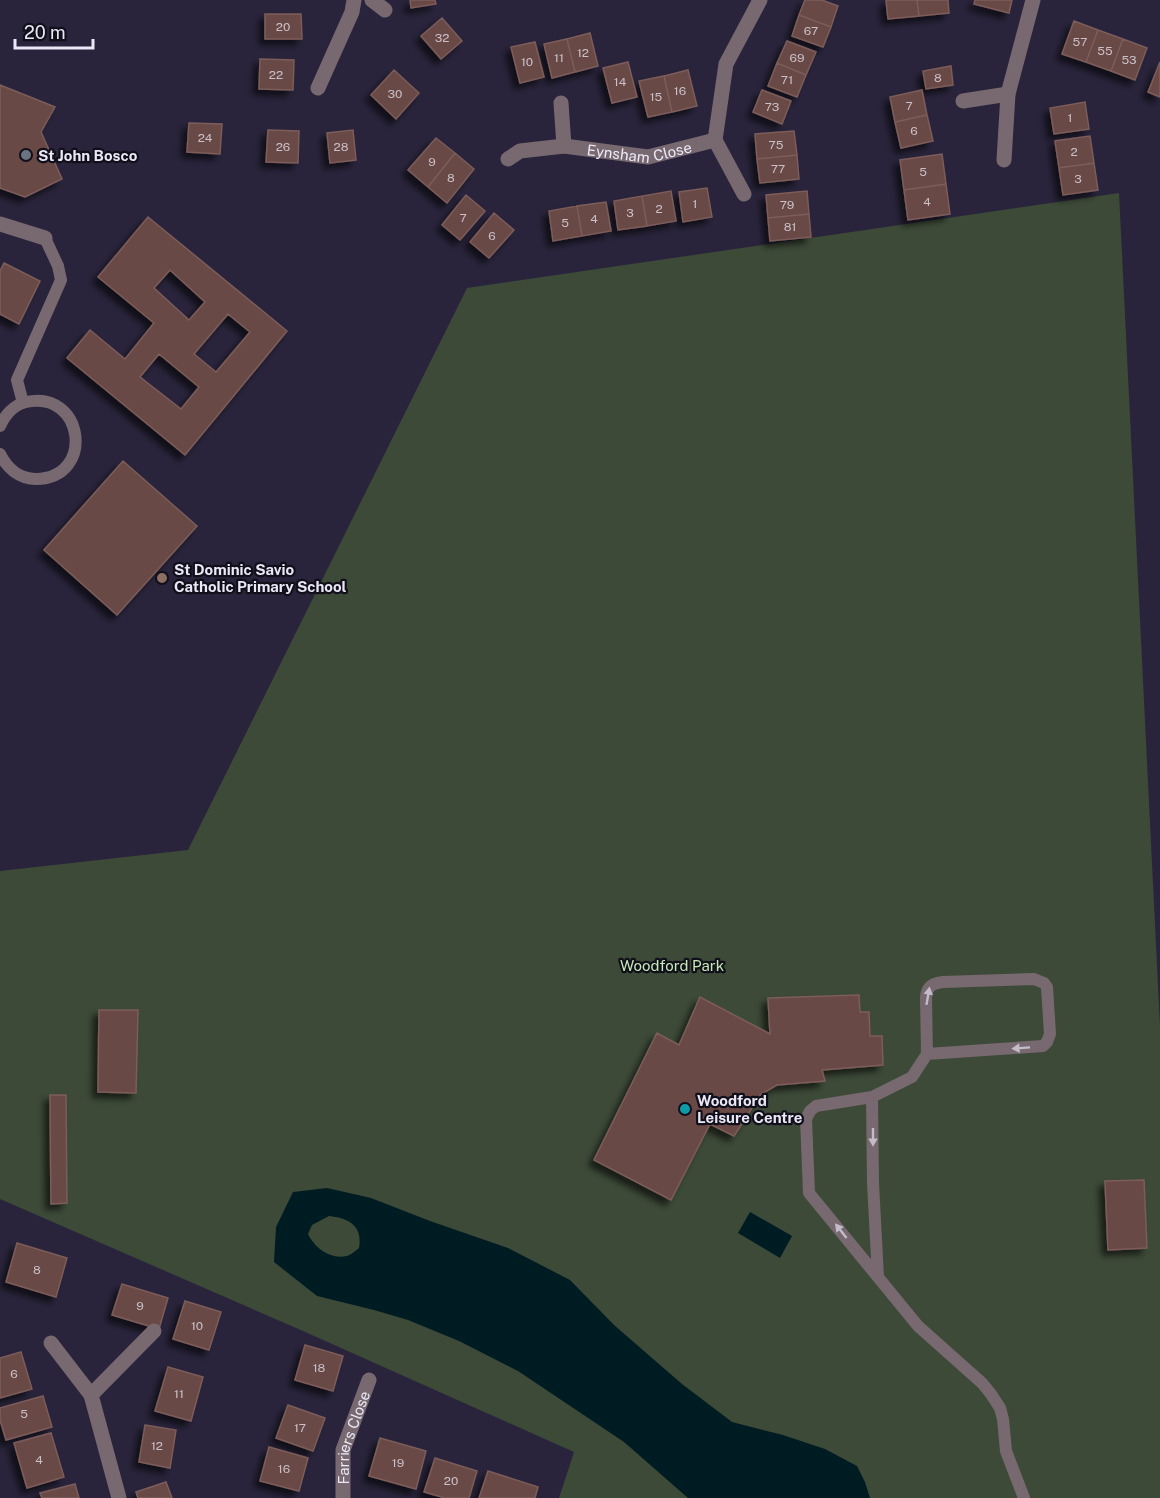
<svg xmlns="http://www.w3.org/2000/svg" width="1160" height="1498" viewBox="0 0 1160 1498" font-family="'Public Sans',sans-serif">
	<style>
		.green { fill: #3d4a38 }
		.water { fill: #001c23; fill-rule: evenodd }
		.building { fill: #694845; stroke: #7c5d5a; stroke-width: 1.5; fill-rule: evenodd; filter: url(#shadow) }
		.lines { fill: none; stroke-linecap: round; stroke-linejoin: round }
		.lane { stroke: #786970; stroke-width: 12 }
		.street { stroke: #786970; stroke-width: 15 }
		.oneway { fill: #c2bcc8 }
		.worship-dot { fill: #6b7280; stroke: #110f19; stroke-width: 2 }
		.education-dot { fill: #8d6e63; stroke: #110f19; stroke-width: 2 }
		.culture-dot { fill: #0f9aa8; stroke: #110f19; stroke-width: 2 }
		.labels { text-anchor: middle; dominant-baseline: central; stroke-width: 4.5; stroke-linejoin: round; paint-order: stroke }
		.number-label { font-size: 12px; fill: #cac0ca }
		.street-label { font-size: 15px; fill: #eae8f7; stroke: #110f19 }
		.poi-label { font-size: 15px; font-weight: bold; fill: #eae8f7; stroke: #110f19; text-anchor: start }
		.park-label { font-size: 15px; fill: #c5e9b7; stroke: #110f19 }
	</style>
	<defs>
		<filter id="shadow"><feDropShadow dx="-5.5" dy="5.5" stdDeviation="3" flood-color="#0009"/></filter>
	</defs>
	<rect width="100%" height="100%" fill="#29243b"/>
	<path class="green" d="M1119,193l41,833v472h-601l15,-46 -271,-121 -303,-132v-328l188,-21 279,-562z"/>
	<path class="water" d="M327,1188l44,10 59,23 78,27 62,32 44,45 68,59 50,38 51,13 42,14 32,17 8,16 5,16h-182l-64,-56 -106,-71 -59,-30 -51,-21 -34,-10 -57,-14 -43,-34 2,-35 17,-35zM329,1216c20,2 34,10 30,32 -4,3 -8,7 -12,8 -17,4 -33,-9 -39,-22l4,-9z
		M750,1212l42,24 -12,22 -42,-25z"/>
	<path class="building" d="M410,0h25l1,4 -25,4z
		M805,0h17l16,6 -7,21 -32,-12z
		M886,0h31l2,16 -31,3z
		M917,0h31l1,13 -30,3z
		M975,0h37l-3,13 -35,-9z
		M265,14h36l1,25h-37z
		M799,15l32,12 -8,20 -31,-11z
		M442,18l20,23 -21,18 -20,-23z
		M1074,21l24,9 -12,32 -24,-8z
		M1098,30l25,9 -12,32 -25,-9z
		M590,33l8,33 -23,6 -8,-33z
		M567,39l8,33 -23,6 -8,-34z
		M1123,39l24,9 -12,32 -24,-9z
		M787,41l29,11 -10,23 -29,-12z
		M535,42l9,35 -24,6 -9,-36z
		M260,59l34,1 -1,30 -34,-1z
		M628,62l9,35 -25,6 -9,-35z
		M1160,62v35l-12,-5z
		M777,63l29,12 -9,22 -29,-11z
		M951,66l2,19 -27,4 -3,-18z
		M394,70l25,23 -23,26 -25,-24z
		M688,70l9,36 -25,6 -8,-36z
		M664,76l8,36 -24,5 -9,-36z
		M0,85l55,22 -14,25 21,47 -37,18 -25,-9z
		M762,90l29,11 -9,23 -29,-12z
		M922,90l5,25 -32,7 -5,-25z
		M1085,102l4,27 -35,5 -4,-26z
		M927,115l6,26 -32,7 -6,-26z
		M189,123l33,1 -2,30 -33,-2z
		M268,130l31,1 -1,32 -32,-1z
		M353,130l3,30 -26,3 -3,-30z
		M794,131l3,24 -40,4 -2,-25z
		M1090,136l4,27 -35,5 -4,-27z
		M436,138l19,15 -27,34 -20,-17z
		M455,153l19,16 -27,34 -19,-16z
		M942,154l4,30 -42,6 -4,-30z
		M797,155l2,24 -39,4 -3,-24z
		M1094,163l4,27 -35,5 -4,-27z
		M946,184l4,30 -42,6 -4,-30z
		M707,188l5,29 -29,5 -4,-30z
		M671,191l5,30 -29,5 -5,-30z
		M807,191l2,23 -41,4 -2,-23z
		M466,195l19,16 -25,29 -18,-15z
		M642,196l5,30 -29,4 -4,-29z
		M606,202l5,29 -29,5 -5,-30z
		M577,206l5,30 -29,5 -4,-30z
		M494,213l20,17 -25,28 -19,-16z
		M809,214l2,23 -41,4 -2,-23z
		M148,217l139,114 -102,124 -118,-97 23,-28 35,29 29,-36 -56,-46zM170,270l35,32 -16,18 -35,-32zM228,314l22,18 -34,40 -22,-18zM159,354l40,33 -18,22 -41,-32z
		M4,263l36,18 -21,43 -19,-10v-43z
		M123,461l74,65 -80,89 -73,-65z
		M859,995l1,17h9l1,24h12l1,29 -61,5 3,11 -48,4 -16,9 -27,42 -24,-12 -39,76 -77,-40 63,-127 22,12 21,-48 70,37 -2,-36z
		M99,1010h39l-2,83 -38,-1z
		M50,1095h16l1,108 -16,1z
		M1144,1180l3,68 -39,2 -3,-69z
		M17,1243l50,15 -11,39 -50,-15z
		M122,1284l46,14 -9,31 -47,-14z
		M185,1301l36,11 -12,38 -36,-11z
		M305,1345l38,11 -10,35 -38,-11z
		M21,1352l11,37 -32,9v-40z
		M168,1367l35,10 -12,44 -36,-10z
		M43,1396l9,31 -46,13 -6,-20v-12z
		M288,1405l37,13 -12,33 -37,-13z
		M145,1425l31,5 -6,38 -31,-6z
		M51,1433l13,44 -37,11 -13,-45z
		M380,1438l46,13 -10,38 -47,-13z
		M269,1447l39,11 -9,33 -39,-10z
		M435,1458l42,13 -8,27h-24l-21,-6z
		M488,1471l50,16 -3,11h-56z
		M166,1482l6,16h-34l-2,-6z
		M75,1484l4,14h-37l-2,-5z"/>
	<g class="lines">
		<path class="lane" d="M23,403l-6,-23 44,-100 -3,-14 -13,-28
			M0,426c5,-11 14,-21 26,-24 58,-13 70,76 10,77 -17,0 -29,-11 -36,-25
			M872,1097l40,-20 15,-23 -1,-57c1,-11 7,-14 17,-15l91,-3 10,4 3,4 3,47 -3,8 -4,4 -116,8
			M878,1277l-5,-94 -1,-86 -56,9 -6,5 -4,8 3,74 109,133 64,57 9,11 9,14 3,11 3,32 18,47"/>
		<g class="street">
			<path d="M372,0l13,10"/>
			<path d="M318,88l34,-76 2,-12"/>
			<path d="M963,101l45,-7"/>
			<path d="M561,103l3,43"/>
			<path id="s1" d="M508,159l12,-8 44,-5 84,11 67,-17"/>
			<path d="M1004,160l4,-66 25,-94"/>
			<path d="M744,194l-29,-54 11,-76 34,-64"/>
			<path d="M0,224l45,14"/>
			<path d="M51,1343l40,52"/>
			<path d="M119,1498l-28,-103 63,-64"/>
			<path id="s2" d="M343,1498v-48l26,-70"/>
		</g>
	</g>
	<defs><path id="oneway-solid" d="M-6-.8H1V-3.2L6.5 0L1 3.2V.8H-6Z" transform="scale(1.5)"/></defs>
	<g class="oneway">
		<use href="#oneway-solid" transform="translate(928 996) rotate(-80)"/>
		<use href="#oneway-solid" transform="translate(1021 1048) rotate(176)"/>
		<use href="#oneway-solid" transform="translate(873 1137) rotate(90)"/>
		<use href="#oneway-solid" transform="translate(841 1231) rotate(-128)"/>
	</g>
	<circle class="worship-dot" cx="26" cy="155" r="6"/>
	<circle class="education-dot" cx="162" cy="578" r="6"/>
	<circle class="culture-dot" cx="685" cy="1109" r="6"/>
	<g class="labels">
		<g class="number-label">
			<text x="283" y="27">20</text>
			<text x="811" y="31">67</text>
			<text x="442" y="38">32</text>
			<text x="1080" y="42">57</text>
			<text x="1105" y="51">55</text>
			<text x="583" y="53">12</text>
			<text x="559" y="58">11</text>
			<text x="797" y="58">69</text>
			<text x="1129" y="60">53</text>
			<text x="527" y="62">10</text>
			<text x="276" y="75">22</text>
			<text x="938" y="78">8</text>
			<text x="787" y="80">71</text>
			<text x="620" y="82">14</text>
			<text x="680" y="91">16</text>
			<text x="395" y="94">30</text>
			<text x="656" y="97">15</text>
			<text x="909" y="106">7</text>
			<text x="772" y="107">73</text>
			<text x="1070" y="118">1</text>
			<text x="914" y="131">6</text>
			<text x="205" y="138">24</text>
			<text x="776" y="145">75</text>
			<text x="283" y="147">26</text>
			<text x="341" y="147">28</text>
			<text x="1074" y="152">2</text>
			<text x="432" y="162">9</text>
			<text x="778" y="169">77</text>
			<text x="923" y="172">5</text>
			<text x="451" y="178">8</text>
			<text x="1078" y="179">3</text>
			<text x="927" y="202">4</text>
			<text x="695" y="204">1</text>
			<text x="787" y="205">79</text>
			<text x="659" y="209">2</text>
			<text x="630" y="213">3</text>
			<text x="463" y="218">7</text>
			<text x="594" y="219">4</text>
			<text x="565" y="223">5</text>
			<text x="790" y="227">81</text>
			<text x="492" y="236">6</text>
			<text x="37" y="1270">8</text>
			<text x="140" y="1306">9</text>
			<text x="197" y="1326">10</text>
			<text x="319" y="1368">18</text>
			<text x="14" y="1374">6</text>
			<text x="179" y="1394">11</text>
			<text x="24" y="1414">5</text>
			<text x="300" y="1428">17</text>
			<text x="157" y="1446">12</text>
			<text x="39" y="1460">4</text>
			<text x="398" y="1463">19</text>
			<text x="284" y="1469">16</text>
			<text x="451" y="1481">20</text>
		</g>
		<g class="street-label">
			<text stroke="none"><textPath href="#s1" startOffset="135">Eynsham Close</textPath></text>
			<text stroke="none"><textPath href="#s2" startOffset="62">Farriers Close</textPath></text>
		</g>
		<g class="poi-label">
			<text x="38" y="155">St John Bosco</text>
			<text x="174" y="569">St Dominic Savio<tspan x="174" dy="17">Catholic Primary School</tspan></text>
			<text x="697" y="1100">Woodford<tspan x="697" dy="17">Leisure Centre</tspan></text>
		</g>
		<g class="park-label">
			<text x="672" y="965">Woodford Park</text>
		</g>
	</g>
	<path d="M15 39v9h78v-9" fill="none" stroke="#eae8f7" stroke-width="3"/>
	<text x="24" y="39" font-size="18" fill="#eae8f7" stroke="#110f19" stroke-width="4.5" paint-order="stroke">20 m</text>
</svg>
